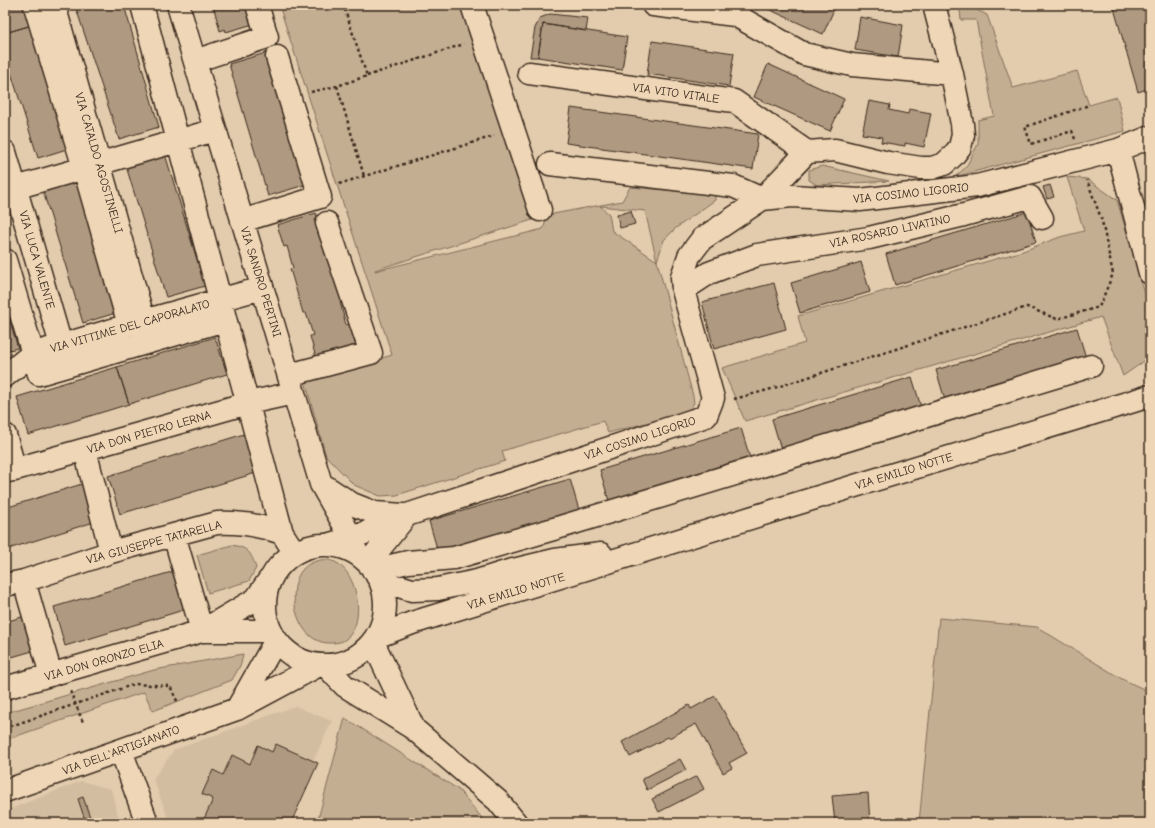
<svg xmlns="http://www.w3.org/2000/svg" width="1155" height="828" viewBox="0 0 1155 828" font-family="'Comic Neue',sans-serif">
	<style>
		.built { fill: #d3bda0 }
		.green { fill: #c4ae92; stroke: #806c58; fill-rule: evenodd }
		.building { fill: #af9980; stroke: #3b2a1e }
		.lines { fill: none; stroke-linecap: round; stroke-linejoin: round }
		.minor-casing { stroke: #3b2a1e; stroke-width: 25 }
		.path { stroke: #3b2a1e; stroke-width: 2.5; stroke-dasharray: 3 3; stroke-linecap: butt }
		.minor { stroke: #eed6b6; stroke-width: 22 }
		.labels { text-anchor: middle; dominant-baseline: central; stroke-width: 3; stroke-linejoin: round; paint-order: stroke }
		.street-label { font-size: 12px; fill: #3b2a1e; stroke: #eed6b6 }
	</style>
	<rect width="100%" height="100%" fill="#e3ccad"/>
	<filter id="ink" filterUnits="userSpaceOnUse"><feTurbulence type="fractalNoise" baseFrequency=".025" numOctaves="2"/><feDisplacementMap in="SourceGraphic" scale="8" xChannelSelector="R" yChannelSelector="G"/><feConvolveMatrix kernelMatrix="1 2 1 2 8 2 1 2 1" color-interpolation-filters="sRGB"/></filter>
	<g filter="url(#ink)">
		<path class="built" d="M295,706l37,15 -48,102h-114l-17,-44 21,-29z
			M81,781l30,8 9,34h-115v-12z"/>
		<path class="green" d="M279,5h204l65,210 74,-14 8,-14 85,7v6l-39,28 -12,12 -7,21 36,135 1,7 -6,9 -80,21 -5,-12 -101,30 3,10 -108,34 -17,1 -26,-11 -28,-29 -21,-75 87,-26zM600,206l45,5 12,50 -45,-30 -3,-17zM548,215l-5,14 -168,42v-1z
			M969,6l18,9 26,73 64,-17 12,34 28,-8 8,34 -170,46 11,-10 12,-23v-24l16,-4 -18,-96h-15l-1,-10z
			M822,166l67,15 -72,4 -8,-5v-10z
			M1067,177l20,2 30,21 33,111v46l-27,19 -22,-59 -356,104 -23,-53 83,-25 -7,-27 225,-65 37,-14 24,-6z
			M232,545c17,3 19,8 24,23l-7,13 -41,12 -11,-38z
			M320,560c3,0 6,-1 9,0 29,5 40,67 14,81 -5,2 -10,2 -15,2 -30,-1 -42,-48 -28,-70 5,-8 12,-11 20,-13z
			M939,618l98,9 85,52 28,13v131h-231z
			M243,654l-2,10 -9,16 -79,31 -9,-19 -139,48v-27l149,-43z
			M345,718l114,72 27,33h-169z"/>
		<path class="building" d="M5,5h21l6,20 -27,8z
			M75,5h49l35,122 -40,12z
			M213,5h44v18l-31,9 -1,-3 -5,2z
			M767,5h69l-13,29 -57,-26z
			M1113,5h35l2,7v76l-12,4z
			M550,14l38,4 -2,13 -43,-7 -5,33h-8l5,-29 5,-10z
			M860,17l43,8 -5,32 -43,-7z
			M543,24l84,13 -5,33 -84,-13z
			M32,25l38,123 -32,10 -33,-104v-21z
			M652,41l82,12 -5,33 -82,-12z
			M269,52l39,132 -40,12 -39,-132z
			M768,64l76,35 -14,32 -76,-34z
			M869,101l21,4 -1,5 19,4 1,-5 22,4 -7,34 -19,-4v3l-24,-4 1,-5 -20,-3z
			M571,108l187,26 -5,35 -187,-26z
			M165,154l40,132 -39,11 -40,-131z
			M80,180l39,132 -36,11 -40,-132z
			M1050,185l4,12 -7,2 -4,-12z
			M631,211l4,13 -15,4 -3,-13z
			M1027,212l9,30 -141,43 -9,-31z
			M316,213l7,22 -3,1 7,22 3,-1 13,44 -3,1 6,23 3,-1 7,22 -40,12 -6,-22 3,-1 -7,-22h-3l-13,-44 3,-1 -6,-22 -3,1 -7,-22z
			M861,262l9,30 -70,21 -9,-30z
			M774,283l12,46 -72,20 -12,-47z
			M5,305l13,43 -13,3z
			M1077,328l9,30 -141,42 -9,-30z
			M215,337l12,37 -98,30 -12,-37z
			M117,367l12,37 -101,31 -11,-38z
			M912,377l9,30 -140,42 -9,-30z
			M741,428l9,30 -141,43 -9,-31z
			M244,434l12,39 -136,41 -12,-38z
			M570,479l9,31 -141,42 -9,-31z
			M85,483l12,38 -92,29v-42z
			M178,570l12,38 -125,38 -11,-39z
			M25,616l11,34 -31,9v-37z
			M715,696l32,57 -18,10 3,5 -9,5 -27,-49 -27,14 -1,-1 -38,20 -8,-15 67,-37 2,4z
			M276,744l42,19 -27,60h-79l-8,-4 9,-20 -11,-5 11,-24 10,5 9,-20 18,9 8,-19 14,7z
			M680,759l6,11 -39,20 -5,-11z
			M697,776l7,13 -45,23 -7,-13z
			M868,793l2,30h-35l-3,-27z
			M83,797l9,26h-6l-8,-24z"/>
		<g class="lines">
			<defs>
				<path id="minor" d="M37,5l-2,1 49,162 45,157
					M54,5l90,316
					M142,5l140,528 13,20
					M178,5l143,479 30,53 6,17
					M472,5l68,205
					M653,5l82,10 69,39 48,11 100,9
					M195,61l72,-24 -10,-32
					M529,73l205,28 73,51
					M1118,150l32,123
					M5,152l56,193
					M550,164l183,22 29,13 45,-47 28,-2 53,13 33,5h11l12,-4 9,-8 7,-9 3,-12 -1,-11 -10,-50 -18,-69
					M5,191l210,-61
					M242,221l78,-24 -43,-140
					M5,260l34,114 186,-54
					M683,290l26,-17 48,-18 112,-17 95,-23 66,-18 12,21
					M289,375l82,-22 -44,-130
					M5,376l27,-22 97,-29 133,-37
					M5,435l10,35
					M85,450l26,102
					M5,472l243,-69 46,-10
					M323,485l29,19 23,9 28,2
					M174,535l28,96
					M265 605a60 60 0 1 1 120 0a60 60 0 1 1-120 0Z
					M327,545l33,-10 47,-20 299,-99 7,-18 -30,-108 -1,-13 7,-21 13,-17 60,-40 30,-3 68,4 117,-14 141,-36 32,-13
					M368,563l38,-47
					M373,570l35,-8 46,-4 103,-30 534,-162
					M377,576l15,8 20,6 26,-1 39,-8 32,-10 46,-11 46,-6
					M24,581l27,94
					M5,585l19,-4 87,-29 106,-29c23,-1 43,2 65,10
					M202,631h69
					M376,637l36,-14 377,-117 361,-110
					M373,642l41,87
					M325,665l20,21 69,43 84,72 18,22
					M5,688l197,-57 54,-32 13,-19
					M237,709l39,-69
					M121,750l26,73
					M5,791l232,-82 82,-44"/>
			</defs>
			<use href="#minor" class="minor-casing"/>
			<path class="path" d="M344,8l8,-3
				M367,76l97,-32
				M337,86l27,90
				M311,92l26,-6 30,-10 -23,-69
				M1075,139l-3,-8 -41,13 -6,-17 64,-22
				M339,184l155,-48
				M734,399l34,-9 259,-83 30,12 42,-12 14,-33 -11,-53 -15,-41
				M70,691l13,31
				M5,728l130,-44 35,2 8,17"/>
			<use href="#minor" class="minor"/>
		</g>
	</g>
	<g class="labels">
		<g class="street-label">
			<text transform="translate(676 93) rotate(8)">VIA VITO VITALE</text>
			<text transform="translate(99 163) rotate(74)">VIA CATALDO AGOSTINELLI</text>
			<text transform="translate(911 193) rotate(-6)">VIA COSIMO LIGORIO</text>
			<text transform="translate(890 231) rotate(-12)">VIA ROSARIO LIVATINO</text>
			<text transform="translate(37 260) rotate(74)">VIA LUCA VALENTE</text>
			<text transform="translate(261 282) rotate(73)">VIA SANDRO PERTINI</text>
			<text transform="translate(130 326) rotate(-16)">VIA VITTIME DEL CAPORALATO</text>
			<text transform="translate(149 432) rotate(-16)">VIA DON PIETRO LERNA</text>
			<text transform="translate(640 438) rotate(-18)">VIA COSIMO LIGORIO</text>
			<text transform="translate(904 471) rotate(-17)">VIA EMILIO NOTTE</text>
			<text transform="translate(154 542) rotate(-15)">VIA GIUSEPPE TATARELLA</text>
			<text transform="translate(516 591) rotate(-17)">VIA EMILIO NOTTE</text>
			<text transform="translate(104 660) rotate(-16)">VIA DON ORONZO ELIA</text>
			<text transform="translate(121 750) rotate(-20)">VIA DELL'ARTIGIANATO</text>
		</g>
	</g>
	<rect width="1155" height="828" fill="none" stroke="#eed6b6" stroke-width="20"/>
	<rect x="10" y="10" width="1135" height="808" fill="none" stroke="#3b2a1e" stroke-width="1.5" filter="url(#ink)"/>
</svg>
